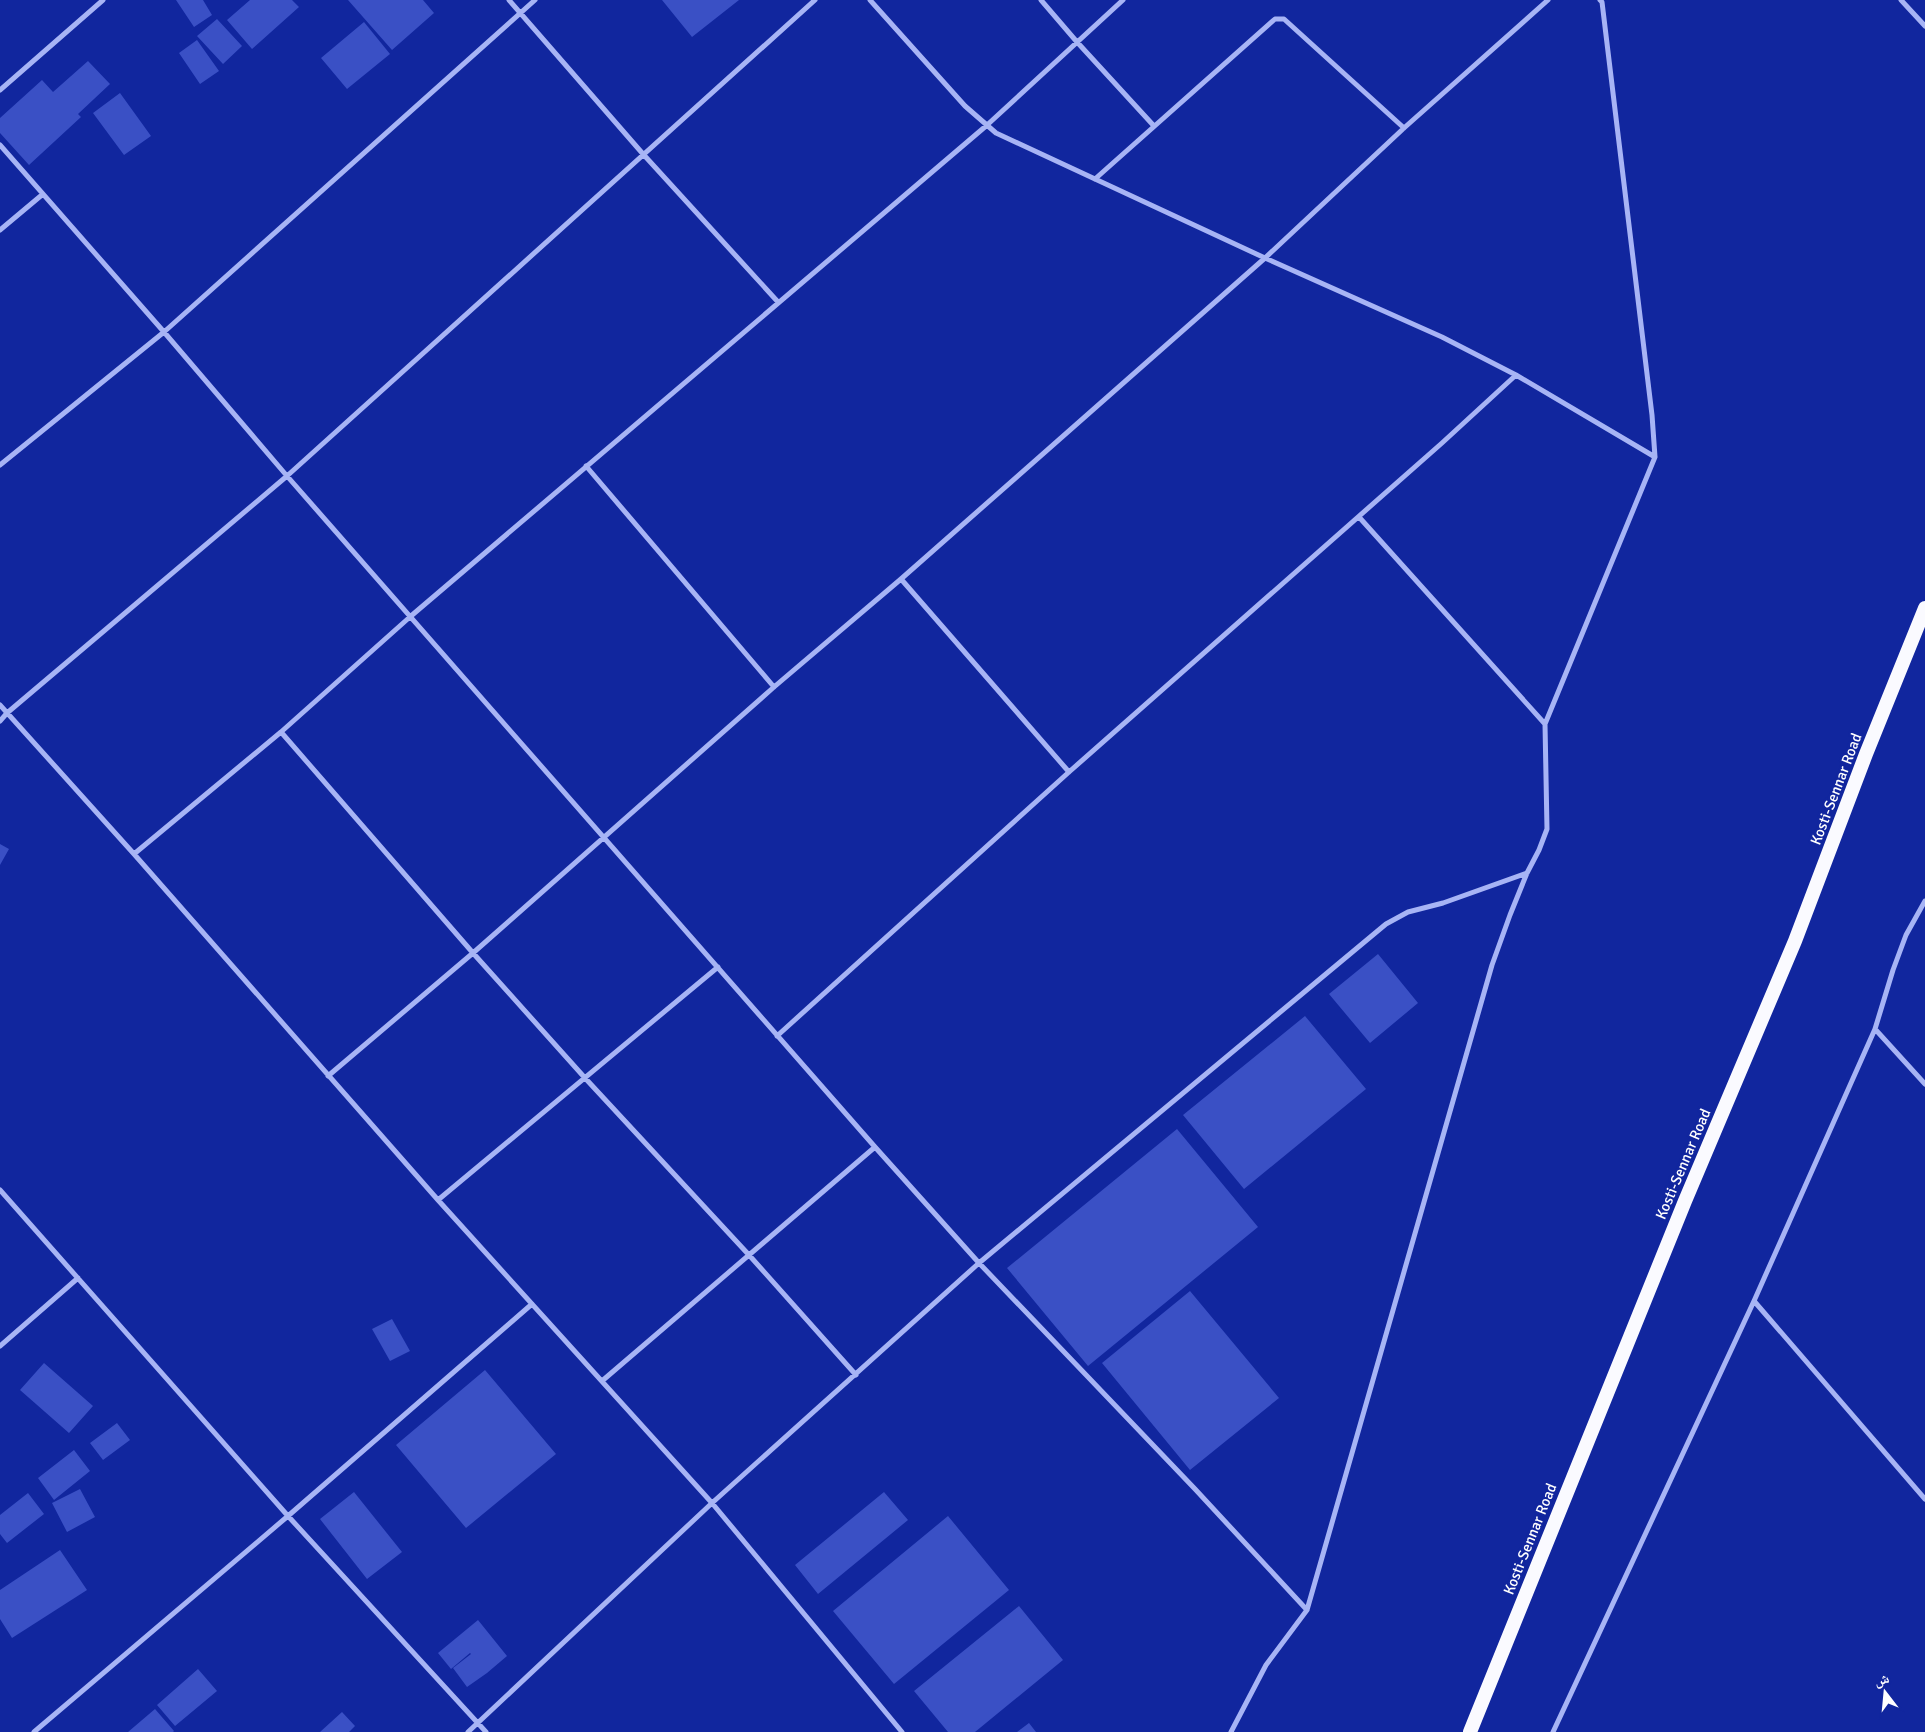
<svg xmlns="http://www.w3.org/2000/svg" width="1925" height="1732" viewBox="0 0 1925 1732" font-family="Signika,'Noto Naskh Arabic',sans-serif">
	<style>
		.building { fill: #3a50c5 }
		.lines { fill: none; stroke-linecap: round; stroke-linejoin: round }
		.minor { stroke: #a7b4f5; stroke-width: 5 }
		.trunk { stroke: #fafaff; stroke-width: 14 }
		.labels { text-anchor: middle; dominant-baseline: central; stroke-width: 5; stroke-linejoin: round; paint-order: stroke }
		.street-label { font-size: 15px; fill: #fff; stroke: #11269e }
	</style>
	<rect width="100%" height="100%" fill="#11269e"/>
	<path class="building" d="M176,0h27l9,15 -18,12z
		M250,0h42l7,7 -47,42 -25,-29z
		M348,0h75l11,13 -42,37z
		M662,0h77l-47,37z
		M217,19l25,27 -19,18 -26,-28z
		M364,22l26,32 -43,35 -26,-31z
		M197,40l22,31 -19,13 -21,-31z
		M88,61l22,23 -32,30 3,3 -52,48 -29,-32v-15l42,-38 11,12z
		M120,93l31,43 -27,19 -31,-42z
		M0,844l9,5 -9,16z
		M1378,954l40,49 -48,40 -41,-49z
		M1305,1016l61,73 -122,100 -61,-74z
		M1177,1129l81,98 -170,139 -81,-98z
		M1190,1291l89,107 -89,72 -88,-107z
		M392,1319l18,32 -20,10 -18,-32z
		M44,1363l49,43 -24,27 -49,-43z
		M485,1370l71,84 -90,74 -70,-83z
		M117,1423l13,17 -27,20 -13,-17z
		M74,1450l16,21 -36,29 -16,-22z
		M80,1489l15,28 -28,15 -15,-29z
		M354,1492l48,60 -35,27 -47,-60z
		M884,1492l24,28 -90,74 -23,-29z
		M28,1493l16,21 -37,29 -7,-9v-19z
		M948,1516l61,74 -115,94 -61,-73z
		M60,1550l27,40 -75,48 -12,-19v-29z
		M1019,1606l44,54 -88,72h-27l-34,-41z
		M478,1620l29,36 -20,17 -20,14 -14,-19 18,-14 -1,-1 -19,16 -13,-16z
		M198,1669l19,22 -42,35 -18,-21z
		M155,1709l19,22 -1,1h-45z
		M342,1712l13,14 -6,6h-29z
		M1029,1723l7,9h-19z"/>
	<g class="lines">
		<path class="minor" d="M509,0l134,154 135,148
			M870,0l95,106 31,27 269,125 177,79 74,38 139,82
			M1041,0l36,42 77,84
			M1901,0l24,26
			M0,90l103,-90
			M0,145l164,187 123,144 588,671 104,116 216,226 112,121
			M1095,179l180,-160h9l120,109
			M0,230l43,-36
			M0,465l164,-133 371,-332
			M586,466l188,221
			M1359,517l186,207
			M901,579l168,193
			M0,705l134,149 304,346 274,303 190,229
			M0,721l7,-8 280,-237 528,-476
			M281,732l192,221 112,125 164,177 107,120
			M134,854l147,-122 130,-116 575,-490 137,-126
			M1875,1029l18,-59 13,-35 19,-34
			M777,1036l292,-264 373,-329 74,-68
			M328,1076l145,-123 301,-266 127,-108 364,-321 139,-130 144,-128
			M0,1190l288,326 198,216
			M438,1200l280,-233
			M1754,1301l171,198
			M0,1346l78,-68
			M602,1381l273,-234
			M34,1732l254,-216 244,-212
			M468,1732l244,-229 267,-240 407,-339 22,-12 35,-9 84,-30
			M1231,1732l35,-67 41,-55 185,-645 18,-50 17,-42 12,-23 8,-21 -2,-105 110,-267 -3,-42 -50,-413 -2,-2
			M1553,1732l201,-431 121,-272 50,55"/>
		<path class="trunk" d="M1470,1732l215,-531 110,-260 71,-187 59,-146"/>
	</g>
	<g class="labels">
		<g class="street-label">
			<text transform="translate(1836 789) rotate(-69)">Kosti-Sennar Road</text>
			<text transform="translate(1683 1164) rotate(-67)">Kosti-Sennar Road</text>
			<text transform="translate(1530 1539) rotate(-68)">Kosti-Sennar Road</text>
		</g>
	</g>
	<g transform="translate(1885 1692) rotate(344)" stroke="#11269e" stroke-width="4" paint-order="stroke">
	<path d="M0-4L9 19L0 12L-9 19Z" fill="#ffffff"/>
	<text y="-8" font-size="14" font-weight="bold" text-anchor="middle" fill="#ffffff">ش</text>
	</g>
</svg>
